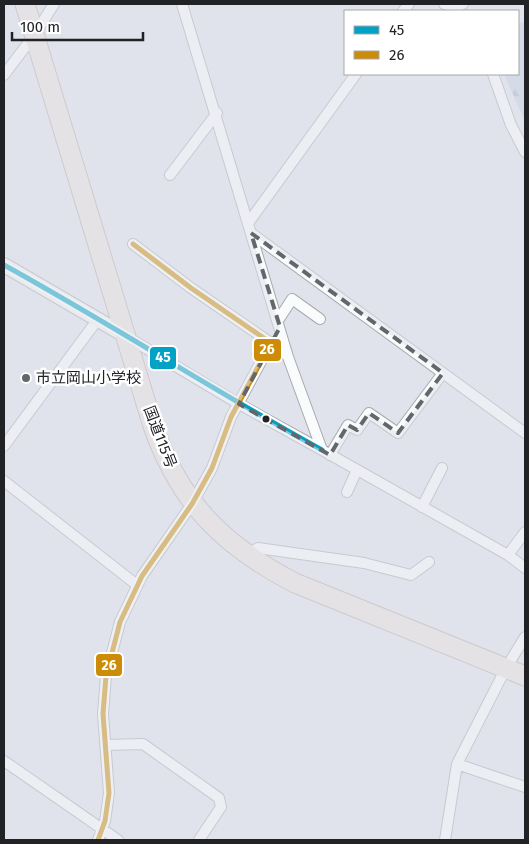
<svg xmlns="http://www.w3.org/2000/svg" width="529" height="844" viewBox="0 0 529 844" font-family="'Fira Sans','Noto Sans JP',sans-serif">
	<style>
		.forest { fill: url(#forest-firs) }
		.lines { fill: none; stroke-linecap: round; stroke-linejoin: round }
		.street-casing { stroke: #a8aab0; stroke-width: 12 }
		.secondary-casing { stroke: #a8aab0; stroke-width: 16 }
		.highway-casing { stroke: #b7abac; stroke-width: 21 }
		.street { stroke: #fafbfc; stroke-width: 10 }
		.secondary { stroke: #f6f3f3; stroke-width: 14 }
		.highway { stroke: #ece0dd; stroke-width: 19 }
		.bus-1-casing { stroke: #fff; stroke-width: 9 }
		.bus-2-casing { stroke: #fff; stroke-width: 9 }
		.bus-1 { stroke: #02a2c6; stroke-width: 5 }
		.bus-2 { stroke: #cc8c08; stroke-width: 5 }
		.marked { fill: none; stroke: #63666b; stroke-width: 4; stroke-dasharray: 10 6; stroke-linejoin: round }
		.poi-dot { fill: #63666b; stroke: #fff; stroke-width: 2 }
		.bus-dot { fill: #202226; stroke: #fff; stroke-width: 2 }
		.labels { text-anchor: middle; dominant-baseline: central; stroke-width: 5; stroke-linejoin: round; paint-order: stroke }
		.poi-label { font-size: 15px; fill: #202226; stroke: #fff; text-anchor: start }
		.street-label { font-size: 15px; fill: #202226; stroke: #fff }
		.line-badge { stroke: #fff; stroke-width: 2 }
		.badge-label { font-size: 14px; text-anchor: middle; font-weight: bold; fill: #fff }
	</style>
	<defs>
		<pattern id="forest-firs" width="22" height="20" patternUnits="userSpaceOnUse" patternTransform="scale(1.25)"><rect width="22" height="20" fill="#c6cfe2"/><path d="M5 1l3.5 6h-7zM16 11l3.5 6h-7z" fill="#aab1c2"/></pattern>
	</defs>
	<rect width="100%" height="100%" fill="#e0e3eb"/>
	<path class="forest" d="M525,22v100l-21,-48h14v-51z"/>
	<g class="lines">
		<defs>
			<path id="street" d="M182,4l106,353 34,93 186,105 17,13
				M444,4l12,3 7,-3
				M403,11l6,-7
				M493,74l18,51 14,27
				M4,75l31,-41 19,-30
				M170,175l47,-62
				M249,222l107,-148
				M251,233l274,200
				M279,319l13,-20 28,20
				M127,337l112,67 83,46
				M4,446l94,-127
				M330,455l18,-30 9,5 12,-17 29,20 45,-60
				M4,481l133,104
				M347,492l10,-22
				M422,507l20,-39
				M247,555l11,-7 106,15 47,12 18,-13
				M508,555l17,-23
				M107,745l36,-1 76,54 2,9 -22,33
				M4,761l114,79
				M457,764l68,23
				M98,840l7,-19 4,-28 -6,-79 3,-38 14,-54 22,-46 50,-72 20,-36 19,-51 40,-74 -80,-55 -58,-44
				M445,840l12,-76 49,-96 19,-31"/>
			<path id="secondary" d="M4,265l122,71"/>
			<path id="highway" d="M25,4l127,419c27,79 70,122 143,160l230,93"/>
		</defs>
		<use href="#street" class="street-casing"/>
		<use href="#secondary" class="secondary-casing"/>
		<use href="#highway" class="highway-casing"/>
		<use href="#street" class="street"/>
		<use href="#secondary" class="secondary"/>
		<use href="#highway" class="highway"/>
		<defs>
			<path id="bus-1" d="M4,265c107,59 210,126 318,185"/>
			<path id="bus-2" d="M98,840l7,-19 4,-28 -6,-79 3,-38 14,-54 22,-46 50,-72 20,-36 19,-51 40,-74 -80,-55 -58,-44"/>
		</defs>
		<use href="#bus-1" class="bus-1-casing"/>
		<use href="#bus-2" class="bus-2-casing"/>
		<use href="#bus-1" class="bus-1"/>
		<use href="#bus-2" class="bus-2"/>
	</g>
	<path d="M0 0H529V844H0ZM251,233l192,140 -45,60 -29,-20 -12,17 -9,-5 -18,30 -91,-51 41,-77z" fill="#e0e3eb" fill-opacity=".55" fill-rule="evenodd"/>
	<path class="marked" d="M251,233l192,140 -45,60 -29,-20 -12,17 -9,-5 -18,30 -91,-51 41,-77z"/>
	<circle class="poi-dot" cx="26" cy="378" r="5"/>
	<circle class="bus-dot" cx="266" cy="419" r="4.5"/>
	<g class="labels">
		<g class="poi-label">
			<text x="36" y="378">市立岡山小学校</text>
		</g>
		<g class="street-label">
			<text transform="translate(160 437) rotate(69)">国道115号</text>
		</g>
	</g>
	<g class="line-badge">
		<rect x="253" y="338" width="29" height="24" rx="5" fill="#cc8c08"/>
		<rect x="149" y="346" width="28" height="24" rx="5" fill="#02a2c6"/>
		<rect x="95" y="653" width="28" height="24" rx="5" fill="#cc8c08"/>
	</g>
	<g class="badge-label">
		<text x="267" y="354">26</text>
		<text x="163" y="362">45</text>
		<text x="109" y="670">26</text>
	</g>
	<rect width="529" height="844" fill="none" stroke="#202226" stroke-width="10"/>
	<rect x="344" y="10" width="175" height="65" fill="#ffffff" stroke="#a6a7a8"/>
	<rect x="354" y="26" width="25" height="8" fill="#02a2c6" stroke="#a6a7a8"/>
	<text x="389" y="35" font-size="15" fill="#202226">45</text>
	<rect x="354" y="51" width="25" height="8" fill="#cc8c08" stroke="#a6a7a8"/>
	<text x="389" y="60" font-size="15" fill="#202226">26</text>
	<path d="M12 32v8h131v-8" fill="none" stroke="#202226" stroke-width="2.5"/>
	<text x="20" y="32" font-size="15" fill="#202226" stroke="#ffffff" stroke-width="4" paint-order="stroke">100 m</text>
</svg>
